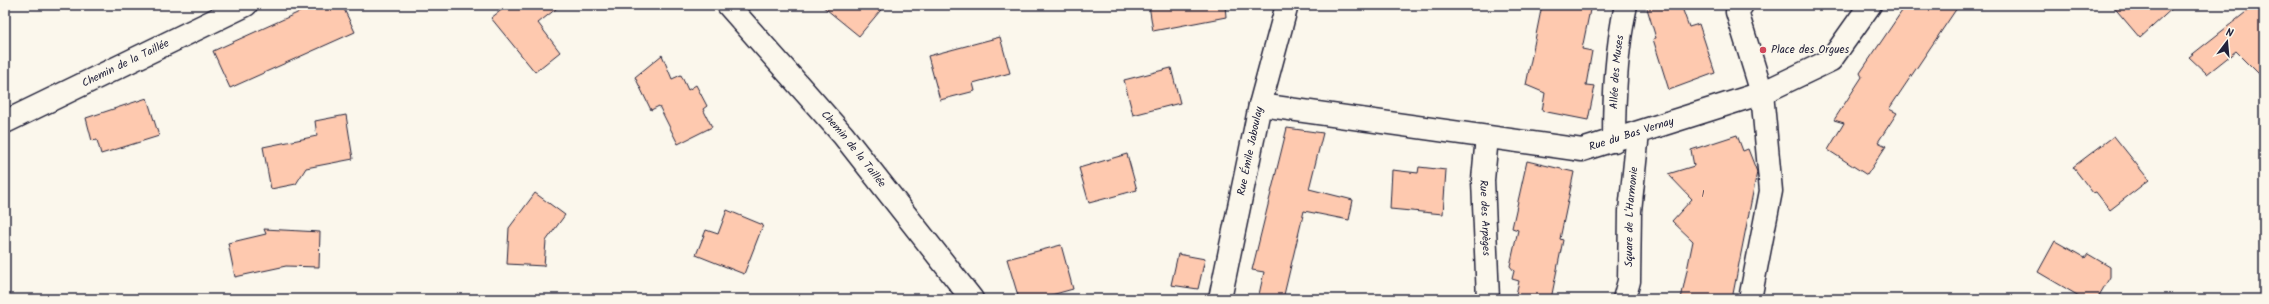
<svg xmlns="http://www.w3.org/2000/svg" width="2269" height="304" viewBox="0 0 2269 304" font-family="Kalam,sans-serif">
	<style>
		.building { fill: #fec9af; stroke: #22223b }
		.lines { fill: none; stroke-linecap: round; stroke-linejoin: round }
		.minor-casing { stroke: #22223b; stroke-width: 25 }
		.minor { stroke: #fbf7ec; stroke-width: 22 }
		.poi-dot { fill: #d1495b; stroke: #fbf7ec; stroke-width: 1.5 }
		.labels { text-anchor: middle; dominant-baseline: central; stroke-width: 3.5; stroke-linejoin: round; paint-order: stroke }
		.number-label { font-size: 9px; fill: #594c58 }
		.poi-label { font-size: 11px; fill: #22223b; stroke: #fbf7ec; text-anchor: start }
		.street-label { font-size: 11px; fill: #22223b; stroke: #fbf7ec }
	</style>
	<rect width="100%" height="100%" fill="#fbf7ec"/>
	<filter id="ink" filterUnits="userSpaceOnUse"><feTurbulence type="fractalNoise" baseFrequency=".025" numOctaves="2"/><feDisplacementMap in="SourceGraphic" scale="8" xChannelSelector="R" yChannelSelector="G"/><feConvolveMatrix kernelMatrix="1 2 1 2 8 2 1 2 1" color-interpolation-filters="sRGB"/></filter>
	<g filter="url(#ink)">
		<path class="building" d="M315,5h27l13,27 -125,56 -17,-37z
			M508,5h53l-23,18 22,29 -25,20 -44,-54z
			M821,5h64l-26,31z
			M1149,5h76l1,12 -73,14z
			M1542,5h49l-9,44 10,2 -6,34 9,1 -7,34 -46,-9 3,-18 -19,-8z
			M1646,5h35l8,22 10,-3 16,49 -46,17 -16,-51 3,-1z
			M1906,5h53l-70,104 8,4 -19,29 8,4 -19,29 -39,-25 16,-27 -10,-3 28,-43 -2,-4z
			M2112,5h64l-36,33z
			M2255,5h9v74l-28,-28 -29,23 -18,-17z
			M1000,37l10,36 -37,10 2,8 -35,9 -12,-44z
			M662,55l10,24 9,-4 7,15 8,-5 11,21 -4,3 9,18 -34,17 -19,-38 -8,4 -16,-33z
			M1171,68l9,35 -47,12 -9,-35z
			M147,98l12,38 -58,18 -4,-14 -5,1 -6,-23z
			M346,115l7,44 -47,9 -10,16 -25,5 -8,-42 54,-11 -2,-15z
			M1287,128l36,5 -14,56 44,11 -4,20 -45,-9 -21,88h-25l6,-27 -12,-2z
			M1737,135l6,16 5,-2 9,23 -25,127h-51l12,-58 -21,-20 20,-22 -24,-25 26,-8 -3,-16z
			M2114,136l35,44 -39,30 -14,-18 -3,1 -20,-26z
			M1127,154l10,36 -48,13 -10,-35z
			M1527,161l47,11 -14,67 3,1 -12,59h-36l4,-18 -7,-2 2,-8 -4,-5 8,-36 -6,-2z
			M1419,167l27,3 -3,44 -53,-5 2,-39 26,3z
			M535,193l30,22 -19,26 -2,25 -37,-2 2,-36z
			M727,210l36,15 -19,49 -48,-19 10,-25 12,4z
			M264,229l56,3 -1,35 -33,-1 -51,11 -7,-34 38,-9z
			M2055,241l30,17 3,-4 22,13v10l-13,22h-13l-46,-27z
			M1061,245l12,44 -36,10h-18l-12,-40z
			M1178,254l27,5 -7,30 -27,-4z"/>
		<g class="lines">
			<defs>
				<g id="minor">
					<path id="s1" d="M728,5l115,130 129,164"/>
					<path d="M1742,5l-5,7 25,81 9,98 -21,108"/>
					<path id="s2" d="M1260,105l322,45 180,-57 69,-33 39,-55"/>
					<path id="s3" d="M5,122l241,-117"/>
					<path id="s4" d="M1487,137l-4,43 5,119"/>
					<path id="s5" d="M1614,141c0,-47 2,-91 12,-136"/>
					<path id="s6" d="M1220,299l40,-194 27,-100"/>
					<path id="s7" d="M1624,299l5,-18 1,-70 8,-78"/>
				</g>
			</defs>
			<use href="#minor" class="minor-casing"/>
			<use href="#minor" class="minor"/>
		</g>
	</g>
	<circle class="poi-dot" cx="1763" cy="50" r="4"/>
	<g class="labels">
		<g class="number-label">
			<text x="1703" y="194">1</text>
		</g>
		<g class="poi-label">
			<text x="1771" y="50">Place des Orgues</text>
		</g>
		<g class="street-label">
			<text stroke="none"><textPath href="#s3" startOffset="134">Chemin de la Taillée</textPath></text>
			<text stroke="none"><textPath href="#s5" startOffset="69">Allée des Muses</textPath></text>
			<text stroke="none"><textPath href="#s2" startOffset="377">Rue du Bas Vernay</textPath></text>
			<text stroke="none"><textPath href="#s1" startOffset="191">Chemin de la Taillée</textPath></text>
			<text stroke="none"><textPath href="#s6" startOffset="151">Rue Émile Jaboulay</textPath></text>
			<text stroke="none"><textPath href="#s7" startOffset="83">Square de L'Harmonie</textPath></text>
			<text stroke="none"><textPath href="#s4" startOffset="81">Rue des Arpèges</textPath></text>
		</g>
	</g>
	<rect width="2269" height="304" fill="none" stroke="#fbf7ec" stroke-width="20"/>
	<rect x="10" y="10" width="2249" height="284" fill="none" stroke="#22223b" stroke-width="1.5" filter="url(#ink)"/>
	<g transform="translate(2227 42) rotate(16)" stroke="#fbf7ec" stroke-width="3" paint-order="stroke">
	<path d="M0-3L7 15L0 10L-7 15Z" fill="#22223b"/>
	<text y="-6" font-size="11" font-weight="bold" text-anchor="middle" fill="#22223b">N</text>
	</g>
</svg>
